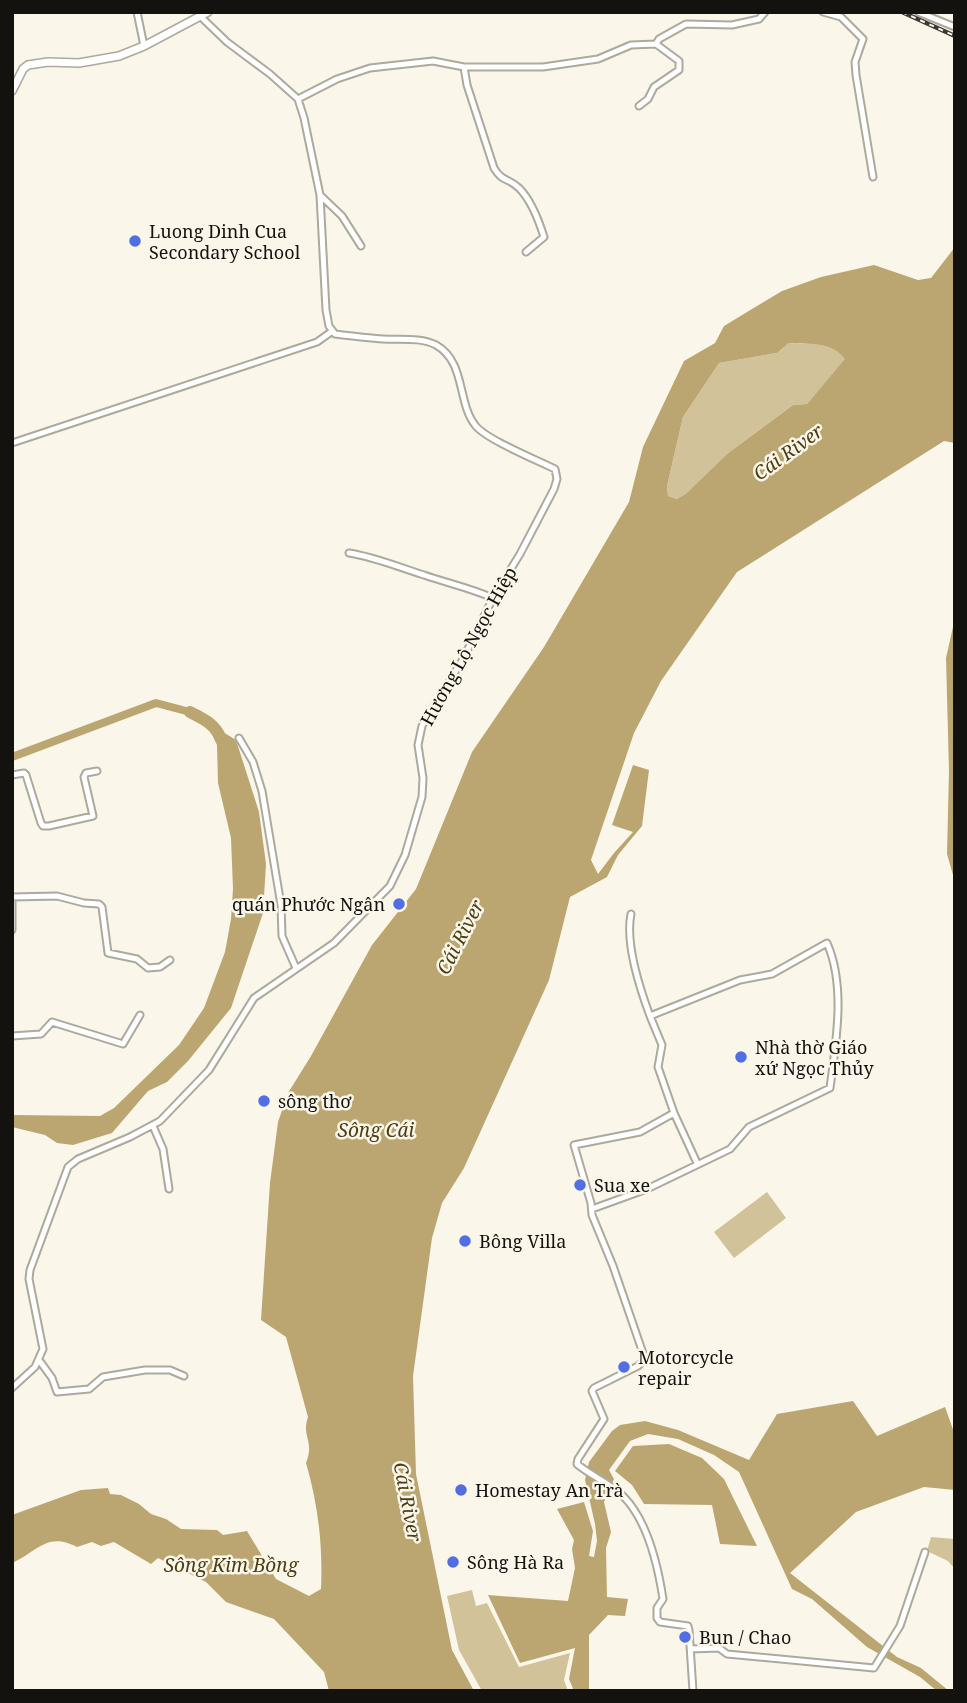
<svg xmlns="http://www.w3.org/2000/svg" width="967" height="1703" viewBox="0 0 967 1703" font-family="'Noto Serif',serif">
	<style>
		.green { fill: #d1c299 }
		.water { fill: #bba671; fill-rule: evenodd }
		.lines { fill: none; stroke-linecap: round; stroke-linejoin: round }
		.canal { stroke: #bba671; stroke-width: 8 }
		.river { stroke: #bba671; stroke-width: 12 }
		.minor-casing { stroke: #ada99d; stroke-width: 9 }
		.tertiary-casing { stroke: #ada99d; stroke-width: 10 }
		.minor { stroke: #fff; stroke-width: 5 }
		.tertiary { stroke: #fff; stroke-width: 7 }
		.rail-casing { stroke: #3b3934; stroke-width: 4.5 }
		.rail { stroke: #fbf6ea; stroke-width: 2; stroke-dasharray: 5; stroke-linecap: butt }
		.poi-dot { fill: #516ee3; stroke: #fbf6ea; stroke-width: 2.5 }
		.labels { text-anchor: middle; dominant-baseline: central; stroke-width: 5; stroke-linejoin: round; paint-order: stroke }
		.poi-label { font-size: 18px; fill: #13120e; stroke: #fbf6ea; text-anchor: start }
		.street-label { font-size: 18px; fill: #13120e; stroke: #fbf6ea }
		.water-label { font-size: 19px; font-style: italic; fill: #4c3d12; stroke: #fbf6ea }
	</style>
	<rect width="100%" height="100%" fill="#fbf6ea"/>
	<path class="green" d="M789,343c20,1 44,-1 57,16l-39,45 -14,1 -66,49 -41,41 -9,4 -9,-3 -1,-10 16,-69 36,-54 58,-10z
		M767,1192l19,26 -52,40 -20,-26z
		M931,1537l24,2v30l-7,-8 -21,-10z
		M472,1590l4,16 11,-3 32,64 51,-14 -6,27 4,11h-86l-23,-41 -12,-54z"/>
	<path class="water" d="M955,247v196l-11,-2 -207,131 -76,109 -27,52 -43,127 7,14 16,-21 19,-21 -21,-7 21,-60 16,5 -7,56 -24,29 -11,22 -37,20 -21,83 -85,188 -22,35 -10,35 -19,138 3,98 36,176 22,41h-145l-5,-19 -50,-53 -48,-17 -20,-20 -48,-24 -7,6 -37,-22 -13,4 -9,-4 -15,5c-30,-16 -40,5 -65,16v-48l69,-25 27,-2 2,6 11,1 18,9 12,10 15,5 15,10 36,1 6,5 24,-4 29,48 33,17 12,-7c2,-43 -3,-85 -15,-126 9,-23 -5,-26 2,-46l-22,-80 -25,-17 9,-137 8,-61 10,-29 23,-37 61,-111 44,-56 56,-137 72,-105 85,-145 14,-55 41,-86 31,-18 9,-17 58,-35 39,-14 53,-12 44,15 13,-2zM789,343c20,1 44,-1 56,16l-38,45 -14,1 -66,49 -41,40 -9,5 -9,-3 -1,-10 16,-69 36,-54 58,-10z
		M955,618v264l-8,-28 2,-83 -3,-113z
		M190,712l46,28 23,72 7,52 -3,49 -32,95 -43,53 -21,21 -19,9 -36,42 -39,12 -16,-2 -12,-8 -33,-8v-12l88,1 14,-8 65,-63 25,-37 21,-56 6,-33 2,-30 -2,-51 -13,-55 -1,-38 -6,-13z
		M853,1401l24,35 68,-29 10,28v55l-31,-3 -68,25 -66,61 107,84 24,11 28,23h-12l-17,-14 -53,-30 -55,-48 -20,-10 -53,-117 -25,-17 -36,-16 -30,-5 -18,7 -21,29 5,9 -10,23 7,30 -5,16 1,49 21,2 -3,17 -17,-1 -19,20v56h-15l-5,-12 6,-31 -55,15 -32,-68 80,6 7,-33 -3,-19 2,-9 -17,-31 27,-7 9,29 -4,25 5,1 3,-16 -2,-17 -10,-44 4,-18 23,-31 8,-6 25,-4 33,9 71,30 28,-46z
		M669,1444l33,14 22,21 33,67 -37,-2 -8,-39 -68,-1 -12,-19 -17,-14 18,-25z"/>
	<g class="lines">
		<path class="canal" d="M12,757l144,-54 34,9"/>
		<path class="river" d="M190,712c14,7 25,12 31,27"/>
		<defs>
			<path id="minor" d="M137,12l7,34
				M823,12l18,5 22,22 -8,23 1,13 17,102
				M918,12l37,15
				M464,67l3,18 27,83c8,14 15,10 25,20 12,12 20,33 25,49l-18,15
				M298,99l39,-20 33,-11 63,-7 31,6h79l55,-8 33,-14 25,-1 3,-5 27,-15 46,1 27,-6 6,-7
				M639,106l9,-7 6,-12 25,-17v-9l-23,-17
				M320,195l22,21 19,30
				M12,443l305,-101 14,-10
				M349,553c26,4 49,14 75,22 23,8 46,13 69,23
				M239,738l14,24 9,29 19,114 1,31 14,32
				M12,775l12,-2 2,2 15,48 2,3h6l44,-10 -9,-39 2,-4 11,-2
				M12,897l45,-1 27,7 15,1 3,3 6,46 29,6 11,9 12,-1 10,-7
				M12,902v28
				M631,914c-6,29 9,75 19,102
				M12,1036l29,-2 11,-12 71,22 17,-29
				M674,1113l23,50
				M153,1126l10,23 6,40
				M592,1209l55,-20 83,-40 19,-22 81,-39c6,-46 16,-102 -3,-145l-55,31 -32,6 -90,36 12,29 -4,22 16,46 -34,19 -66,13 17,58 1,12 21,51 32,93 -7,7 -44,22 -2,3 12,28 -26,40 -1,5c14,12 33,19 46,32 24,24 35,70 40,103l-6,9v10l3,4 28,4 1,4 4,61
				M39,1360l13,18 5,14 32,-3 14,-12 42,-7h25l14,6
				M12,1388l23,-21 8,-18 -14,-70 1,-9 38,-103 10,-8 52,-22 30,-16 49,-51 45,-72 80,-55 56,-57 15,-31 17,-58 1,-19 -5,-33 4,-19 41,-67 30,-61 27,-44 34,-65 3,-10 -2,-10c-18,-9 -70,-30 -80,-44 -18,-23 -9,-63 -39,-80 -15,-8 -36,-5 -53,-6 -16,-1 -32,-3 -48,-5l-6,-8 -3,-16 -6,-115 -16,-77 -6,-19 -28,-25 -43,-32 -27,-26
				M690,1649l29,-1 8,6 147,14 26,-42 25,-74"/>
			<path id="tertiary" d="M12,91l11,-22 5,-4 20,-3 31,1 40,-7 25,-10 64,-34"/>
		</defs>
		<use href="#minor" class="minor-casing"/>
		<use href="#tertiary" class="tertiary-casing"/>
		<use href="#minor" class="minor"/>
		<use href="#tertiary" class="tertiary"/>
		<defs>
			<path id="rail" d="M902,12l53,24"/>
		</defs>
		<use href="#rail" class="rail-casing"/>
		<use href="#rail" class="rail"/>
	</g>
	<g class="poi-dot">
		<circle cx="135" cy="241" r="7"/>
		<circle cx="399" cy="904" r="7"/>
		<circle cx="741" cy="1057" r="7"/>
		<circle cx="264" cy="1101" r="7"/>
		<circle cx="580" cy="1185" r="7"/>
		<circle cx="465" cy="1241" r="7"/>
		<circle cx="624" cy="1367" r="7"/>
		<circle cx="461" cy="1490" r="7"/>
		<circle cx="453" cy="1562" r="7"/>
		<circle cx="685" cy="1637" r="7"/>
	</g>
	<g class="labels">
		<g class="poi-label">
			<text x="149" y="231">Luong Dinh Cua<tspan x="149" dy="21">Secondary School</tspan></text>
			<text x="385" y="904" text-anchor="end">quán Phước Ngân</text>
			<text x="755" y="1047">Nhà thờ Giáo<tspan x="755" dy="21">xứ Ngọc Thủy</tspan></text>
			<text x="278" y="1101">sông thơ</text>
			<text x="594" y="1185">Sua xe</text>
			<text x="479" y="1241">Bông Villa</text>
			<text x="638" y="1357">Motorcycle<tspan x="638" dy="21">repair</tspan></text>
			<text x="475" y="1490">Homestay An Trà</text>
			<text x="467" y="1562">Sông Hà Ra</text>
			<text x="699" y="1637">Bun / Chao</text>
		</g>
		<g class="street-label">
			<text transform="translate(468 646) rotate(-61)">Hương Lộ Ngọc Hiệp</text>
		</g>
		<g class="water-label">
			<text transform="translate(788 452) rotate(-36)">Cái River</text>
			<text transform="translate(460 937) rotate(-63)">Cái River</text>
			<text x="376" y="1130">Sông Cái</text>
			<text transform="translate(408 1502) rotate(79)">Cái River</text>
			<text x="231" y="1565">Sông Kim Bồng</text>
		</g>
	</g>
	<rect width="967" height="1703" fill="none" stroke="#13120e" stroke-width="28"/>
</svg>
